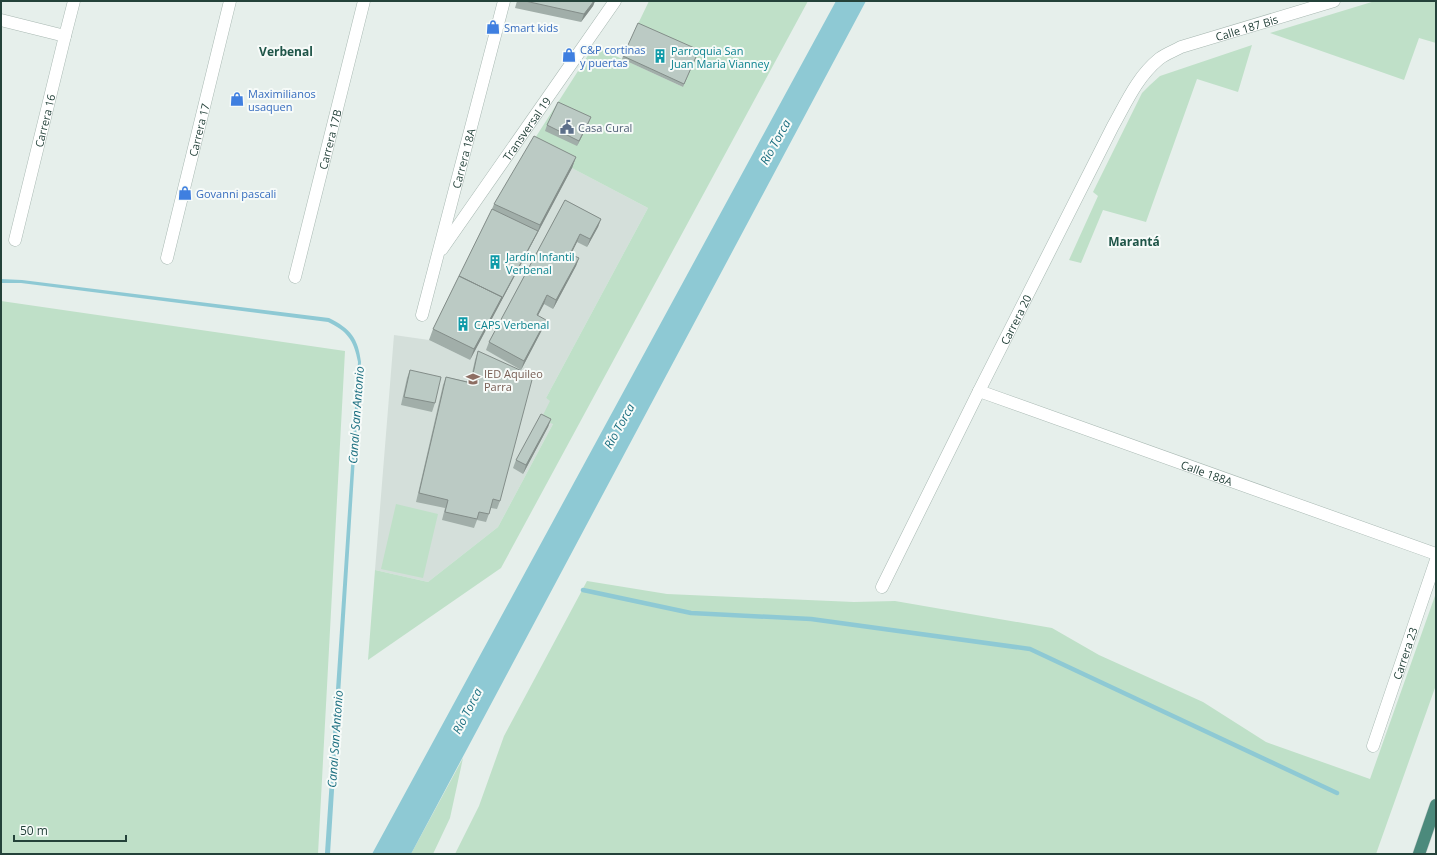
<svg xmlns="http://www.w3.org/2000/svg" width="1437" height="855" viewBox="0 0 1437 855" font-family="'Open Sans',sans-serif">
	<style>
		.built { fill: #d4dfda }
		.green { fill: #bfe0c8 }
		.water { fill: #8ec9d4 }
		.lines { fill: none; stroke-linecap: round; stroke-linejoin: round }
		.stream { stroke: #8ec9d4; stroke-width: 4.5 }
		.minor-casing { stroke: #a8b8b2; stroke-width: 13 }
		.tertiary-casing { stroke: #a8b8b2; stroke-width: 13 }
		.trunk-casing { stroke: #c2cac8; stroke-width: 13 }
		.minor { stroke: #fff; stroke-width: 12 }
		.tertiary { stroke: #fff; stroke-width: 12 }
		.trunk { stroke: #4c8a7c; stroke-width: 12 }
		.wall { fill: #a1aea9 }
		.shaded-wall { fill: #838d89 }
		.building { fill: #bbcac4; stroke: #838d89 }
		.labels { text-anchor: middle; dominant-baseline: central; stroke-width: 4; stroke-linejoin: round; paint-order: stroke }
		.shop-label { font-size: 11px; fill: #366cbe; stroke: #f7fbf9; text-anchor: start }
		.street-label { font-size: 11px; fill: #24423a; stroke: #f7fbf9 }
		.culture-label { font-size: 11px; fill: #0d838f; stroke: #f7fbf9; text-anchor: start }
		.service-label { font-size: 11px; fill: #4e5e75; stroke: #f7fbf9; text-anchor: start }
		.education-label { font-size: 11px; fill: #785e54; stroke: #f7fbf9; text-anchor: start }
		.neighbourhood-label { font-size: 12px; font-weight: bold; fill: #1f5548; stroke: #f7fbf9 }
		.water-label { font-size: 12px; font-style: italic; fill: #1c6f80; stroke: #f7fbf9 }
	</style>
	<rect width="100%" height="100%" fill="#e6efeb"/>
	<path class="built" d="M572,168l76,40 -102,190 5,3 2,23 -55,103 -70,55 -53,-12 19,-235 35,5 41,20z"/>
	<path class="green" d="M649,1h159l-307,567 -133,92 7,-90 53,12 70,-55 55,-103 -12,-5 9,-18 -4,-3 102,-190 -118,-62 64,-100 89,41 -46,-61z
		M1375,1h61v42l-17,-5 -15,42 -134,-47z
		M1252,45l-14,47 -41,-13 -51,143 -43,-12 -22,53 -12,-3 29,-64 -5,-4 49,-99 8,-8 10,-9z
		M1,301l344,50 -27,503h-317z
		M396,504l42,10 -15,64 -42,-9z
		M587,581l80,13 187,8 41,-1 157,27 47,27 104,47 63,40 104,37 66,-186v92l-60,169h-921l24,-48 25,-70z
		M463,758l-13,60 -17,36h-22z"/>
	<path class="water" d="M836,1h30l-455,853h-39z
		M1,279l21,1 307,38c22,11 29,20 32,44l-31,492 -5,-1 33,-491c-4,-22 -11,-31 -30,-40l-307,-39h-20z"/>
	<g class="lines">
		<path class="stream" d="M583,590l108,23 120,6 219,30 307,144"/>
		<defs>
			<g id="minor">
				<path id="s1" d="M15,240l50,-204"/>
				<path id="s2" d="M442,249l173,-248"/>
				<path id="s3" d="M167,258l63,-257"/>
				<path id="s4" d="M295,277l69,-276"/>
				<path id="s5" d="M422,315l82,-314"/>
				<path id="s6" d="M979,391l457,163"/>
				<path id="s7" d="M882,587l97,-196 134,-265c13,-23 24,-49 46,-67 6,-5 15,-8 22,-12l153,-46"/>
				<path id="s8" d="M1373,746l63,-186"/>
			</g>
			<path id="tertiary" d="M1,20l64,16 9,-35"/>
			<path id="trunk" d="M1419,854l17,-49"/>
		</defs>
		<use href="#minor" class="minor-casing"/>
		<use href="#tertiary" class="tertiary-casing"/>
		<use href="#trunk" class="trunk-casing"/>
		<use href="#minor" class="minor"/>
		<use href="#tertiary" class="tertiary"/>
		<use href="#trunk" class="trunk"/>
	</g>
	<path class="wall" d="M517,1h78l-2,5 -12,16 -66,-14z
		M698,53l-15,34 -61,-28 1,-3z
		M589,122l-12,24 -32,-15 2,-6z
		M576,157l-4,11 -102,192 -41,-20 4,-11 59,-120 2,-5z
		M565,200l36,19 -3,8 -11,20 -10,-5 -6,12 8,4 -3,8 -23,43 -9,-5 -6,11 5,13 -22,42 -35,-20 3,-8z
		M478,351l22,150 -3,8 -6,-1 -5,14 -9,-2 -3,8 -32,-8 3,-12 -29,-6 27,-117 3,-8 24,5 5,-22z
		M410,370l25,33 -3,9 -31,-7 6,-27z
		M551,419l-3,8 -25,47 -10,-6 3,-8z"/>
	<path class="shaded-wall" d="M594,1h1l-2,5 -12,16 3,-8z
		M591,117l-2,5 -12,24 2,-5z
		M576,157l-4,11 -36,68 4,-11z
		M601,219l-3,8 -11,20 3,-8z
		M538,231l-2,5 -66,124 4,-11z
		M580,234l-3,8 -10,20 3,-8z
		M579,258l-3,8 -23,43 3,-9z
		M547,295l-3,9 -10,19 3,-8z
		M546,320l-3,8 -22,42 3,-9z
		M551,419l-3,8 -25,47 3,-9z"/>
	<path class="building" d="M525,1h69l-10,13z
		M638,23l61,27 -15,34 -61,-28z
		M558,102l33,15 -12,24 -32,-16z
		M534,136l42,21 -36,68 -46,-21z
		M565,200l36,19 -11,20 -10,-5 -10,20 9,4 -23,42 -9,-5 -10,20 9,5 -22,41 -35,-19z
		M492,209l46,22 -38,71 2,-5 -43,-21z
		M459,276l43,21 -28,52 -41,-20z
		M478,351l55,25 -33,125 -7,-2 -4,15 -10,-2 -2,7 -32,-7 3,-12 -29,-7 27,-116 25,6z
		M410,370l31,7 -6,26 -31,-6z
		M541,414l10,5 -25,46 -10,-5z"/>
	<defs>
		<symbol id="shop-bare" viewBox="-9 -9 18 18"><path d="M-5-2.5h2.3a2.7 3.5 0 0 1 5.4 0H5L5.5 6h-11ZM-1.5-2.5h3a1.5 2.3 0 0 0-3 0Z" fill="#3f7fe0" stroke="#f7fbf9" stroke-width="2.5" paint-order="stroke"/></symbol>
		<symbol id="building-bare" viewBox="-9 -9 18 18"><path d="M-4-6H4V6H1V3H-1V6H-4ZM-2.5-4.3h1.7v1.8h-1.7ZM.8-4.3h1.7v1.8H.8ZM-2.5-1h1.7V.8h-1.7ZM.8-1h1.7V.8H.8Z" fill="#0f9aa8" stroke="#f7fbf9" stroke-width="2.5" paint-order="stroke"/></symbol>
		<symbol id="civic-bare" viewBox="-9 -9 18 18"><path d="M-.6-6.5H3V-4.5H.6V-3L4-1V1h2V6H-6V1h2V-1L-.6-3ZM-1.2 2.5V6h2.4V2.5Z" fill="#5c6f8a" stroke="#f7fbf9" stroke-width="2.5" paint-order="stroke"/></symbol>
		<symbol id="school-bare" viewBox="-9 -9 18 18"><path d="M0-5L7-2L0 1L-7-2ZM-4 1L0 2.5L4 1V4Q0 6-4 4Z" fill="#8d6e63" stroke="#f7fbf9" stroke-width="2.5" paint-order="stroke"/></symbol>
	</defs>
	<g fill-rule="evenodd">
		<use href="#shop-bare" x="483" y="17" width="20" height="20"/>
		<use href="#shop-bare" x="559" y="45" width="20" height="20"/>
		<use href="#building-bare" x="650" y="46" width="20" height="20"/>
		<use href="#shop-bare" x="227" y="89" width="20" height="20"/>
		<use href="#civic-bare" x="557" y="117" width="20" height="20"/>
		<use href="#shop-bare" x="175" y="183" width="20" height="20"/>
		<use href="#building-bare" x="485" y="252" width="20" height="20"/>
		<use href="#building-bare" x="453" y="314" width="20" height="20"/>
		<use href="#school-bare" x="463" y="369" width="20" height="20"/>
	</g>
	<g class="labels">
		<g class="shop-label">
			<text x="504" y="27">Smart kids</text>
			<text x="580" y="49">C&amp;P cortinas<tspan x="580" dy="13">y puertas</tspan></text>
			<text x="248" y="93">Maximilianos<tspan x="248" dy="13">usaquen</tspan></text>
			<text x="196" y="193">Govanni pascali</text>
		</g>
		<g class="street-label">
			<text stroke="none"><textPath href="#s7" startOffset="691">Calle 187 Bis</textPath></text>
			<text stroke="none"><textPath href="#s1" startOffset="123">Carrera 16</textPath></text>
			<text stroke="none"><textPath href="#s2" startOffset="147">Transversal 19</textPath></text>
			<text stroke="none"><textPath href="#s3" startOffset="132">Carrera 17</textPath></text>
			<text stroke="none"><textPath href="#s4" startOffset="142">Carrera 17B</textPath></text>
			<text stroke="none"><textPath href="#s5" startOffset="162">Carrera 18A</textPath></text>
			<text stroke="none"><textPath href="#s7" startOffset="299">Carrera 20</textPath></text>
			<text stroke="none"><textPath href="#s6" startOffset="242">Calle 188A</textPath></text>
			<text stroke="none"><textPath href="#s8" startOffset="98">Carrera 23</textPath></text>
		</g>
		<g class="culture-label">
			<text x="671" y="50">Parroquia San<tspan x="671" dy="13">Juan Maria Vianney</tspan></text>
			<text x="506" y="256">Jardín Infantil<tspan x="506" dy="13">Verbenal</tspan></text>
			<text x="474" y="324">CAPS Verbenal</text>
		</g>
		<g class="service-label">
			<text x="578" y="127">Casa Cural</text>
		</g>
		<g class="education-label">
			<text x="484" y="373">IED Aquileo<tspan x="484" dy="13">Parra</tspan></text>
		</g>
		<g class="neighbourhood-label">
			<text x="286" y="51">Verbenal</text>
			<text x="1134" y="241">Marantá</text>
		</g>
		<g class="water-label">
			<text transform="translate(775 142) rotate(-61)">Río Torca</text>
			<text transform="translate(356 415) rotate(-86)">Canal San Antonio</text>
			<text transform="translate(619 426) rotate(-61)">Río Torca</text>
			<text transform="translate(467 711) rotate(-63)">Río Torca</text>
			<text transform="translate(335 739) rotate(-86)">Canal San Antonio</text>
		</g>
	</g>
	<rect width="1437" height="855" fill="none" stroke="#24423a" stroke-width="4"/>
	<path d="M14 835v6h112v-6" fill="none" stroke="#24423a" stroke-width="2"/>
	<text x="20" y="835" font-size="12" fill="#24423a" stroke="#f7fbf9" stroke-width="3" paint-order="stroke">50 m</text>
</svg>
